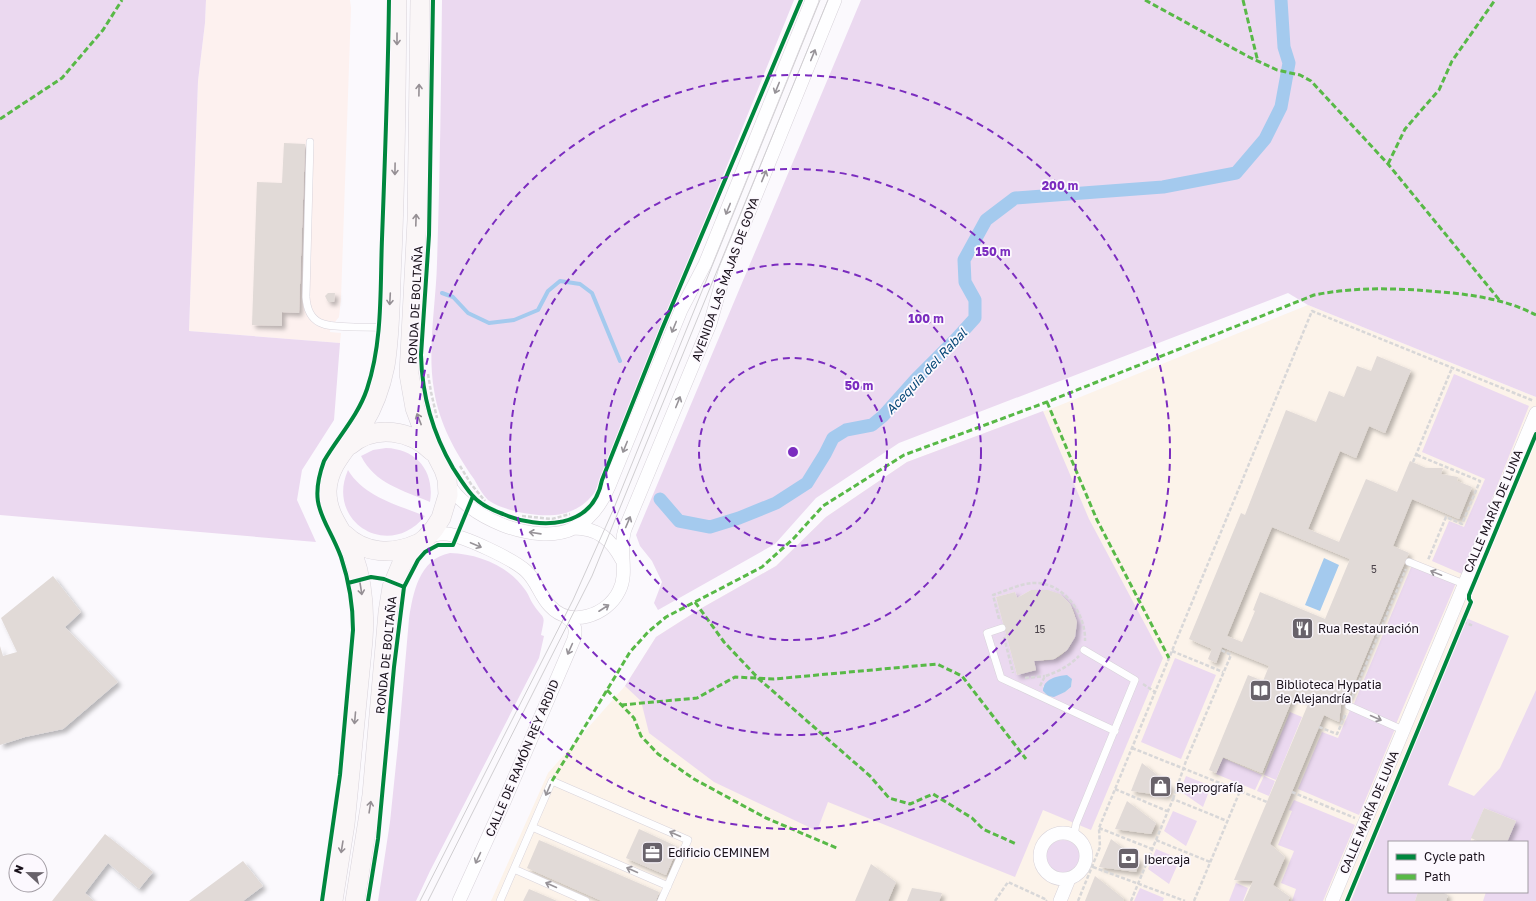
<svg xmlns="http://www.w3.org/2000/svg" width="1536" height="901" viewBox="0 0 1536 901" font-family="'Golos Text',sans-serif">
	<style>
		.industrial { fill: #fdf1ef }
		.education { fill: #fcf3ea; fill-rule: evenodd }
		.green { fill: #ebd9f0; fill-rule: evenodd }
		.water { fill: #a4caee }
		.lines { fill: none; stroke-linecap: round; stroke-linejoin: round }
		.stream { stroke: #a4caee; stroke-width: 4 }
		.canal { stroke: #a4caee; stroke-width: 13 }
		.building { fill: #e1dad7; fill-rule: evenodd; filter: url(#shadow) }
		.service-casing { stroke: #d8d3da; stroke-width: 8 }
		.minor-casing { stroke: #d8d3da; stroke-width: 14 }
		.secondary-casing { stroke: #d8d3da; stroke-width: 20 }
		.path { stroke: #d8d7d8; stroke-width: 2.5; stroke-dasharray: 4 2; stroke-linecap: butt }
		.service { stroke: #fefeff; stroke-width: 7 }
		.minor { stroke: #fefeff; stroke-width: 13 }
		.secondary { stroke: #faf6f7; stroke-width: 19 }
		.tram { stroke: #d0ced1; stroke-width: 1 }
		.quiet { stroke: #58b947; stroke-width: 3; stroke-dasharray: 6 3; stroke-linecap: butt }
		.cycleway-casing { stroke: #fcf8fe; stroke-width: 6 }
		.cycleway { stroke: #00873e; stroke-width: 4 }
		.oneway { stroke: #958f94 }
		.oneway2 { stroke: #979398 }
		.ring { fill: none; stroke: #7b2cbf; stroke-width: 2; stroke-dasharray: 7 5 }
		.labels { text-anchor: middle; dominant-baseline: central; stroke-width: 3.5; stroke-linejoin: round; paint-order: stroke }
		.number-label { font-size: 10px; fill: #4b434a }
		.street-label { font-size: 12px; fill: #19111b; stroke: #fcf8fe }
		.poi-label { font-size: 12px; fill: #19111b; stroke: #fcf8fe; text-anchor: start }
		.water-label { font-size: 13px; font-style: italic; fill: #074978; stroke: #fcf8fe }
		.centre { fill: #7b2cbf; stroke: #fcf8fe; stroke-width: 2 }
		.ring-label { font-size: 12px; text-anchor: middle; font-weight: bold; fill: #7b2cbf; stroke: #fcf8fe; stroke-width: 3.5; stroke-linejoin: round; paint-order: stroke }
	</style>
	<defs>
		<filter id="shadow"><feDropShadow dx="3.5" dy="3.5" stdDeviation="2" flood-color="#0004"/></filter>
	</defs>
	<rect width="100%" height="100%" fill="#fbf9fd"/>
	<path class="industrial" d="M206,0h144l1,8 -10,291 -2,18 -4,5 -4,-1 -1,11 11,1 -1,10 -151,-12 9,-250 7,-58z"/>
	<path class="education" d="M1308,305l228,92v504h-1045l57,-128 77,-87 31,-49 44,-28 76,-43 50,-49 81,-55 151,-56zM1389,842h138v50h-138z"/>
	<path class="green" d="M0,0h206l-1,23 -7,58 -9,250 151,12 -6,77 -32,50 -5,30 19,42 -316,-27z
		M442,0h352l-199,492c-16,22 -39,26 -65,22 -13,-2 -31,-6 -42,-14 -6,-6 -10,-14 -14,-21 -19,-27 -35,-56 -40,-89 -7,-40 2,-86 3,-127 3,-87 4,-175 5,-263z
		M861,0h675v397l-228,-92 -20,-12 -389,150 -83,55 -41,46 -117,66 -4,-7 8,-21 -10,-21 -12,-15 -4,-11z
		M1454,374l75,32 -67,168 -30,-13 17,-40 15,6 21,-48 -63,-27z
		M1043,411l46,108 74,139 -72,172 -48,-20 -28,67 -187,-75 -11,29 -103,-49 -65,-49 -8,-32 -16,-15 31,-49 44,-28 76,-43 50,-49 81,-55zM1031,590c10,0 19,-1 27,4 26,13 23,53 -3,65 -6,2 -15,1 -21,2l2,9 -19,5 -21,-78 19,-5 2,6zM1072,679l-1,8 -6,5 -17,4 -5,-5v-5z
		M386,448c31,1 49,24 44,54 -27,-12 -55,-18 -69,-46l12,-6z
		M348,470c16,27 50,35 77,46 -36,45 -100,6 -77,-46z
		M450,553c29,1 59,13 76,38 3,4 4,9 7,13 11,17 13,8 8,31l3,1 -5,22 -109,213 -14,30h-38l12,-79 8,-77 11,-126c4,-26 10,-60 41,-66z
		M1412,565l44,18 -60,141 -43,-18z
		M1466,618l43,18 -61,149 26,11 26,-28 36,-78v211h-53l3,-9h41v-50h-20l9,-21 -32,-13 -14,34h-81v50h29l-3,9h-64z
		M1175,658l41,17 -35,84 -40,-17z
		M1350,710l45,19 -36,86 -61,-26 24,-57 16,6z
		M1290,712l12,5 -26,63 -12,-5z
		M1223,758l39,17 -7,15 -39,-16z
		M1186,776l25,10 -8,21 -23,-16z
		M1264,776l11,5 -6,15 -12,-5z
		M1294,800l61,25 -32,76h-31l4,-12 -15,-6 13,-32 -16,-6 14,-34 -3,-1z
		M1173,811l24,10 -11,25 -22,-15z
		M1046 857a17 17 0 1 1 34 0a17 17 0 1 1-34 0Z
		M1156,849l24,10 -11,25 -21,-15z
		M1236,883l12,5 -5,13h-14z
		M1140,888l24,10 -1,3h-29z"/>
	<path class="water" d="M1324,558l15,7 -19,46 -15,-6z
		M1067,675l5,4 -1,8 -6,5 -11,5 -6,-1 -5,-5c0,-12 14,-15 24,-16z"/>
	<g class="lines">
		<path class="stream" d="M442,293l11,4 15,16 21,10 25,-3 24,-10 10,-19 12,-10 20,3 12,9 28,68"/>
		<path class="canal" d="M660,499l19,22 31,6 29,-9 37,-15 31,-20 18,-29 8,-16 13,-8 26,-5 11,-9 33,-37 40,-40 19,-21v-18l-10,-18 -1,-22 22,-40 29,-22 148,-11 73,-14 29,-34 16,-32 8,-44 -5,-16 -3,-47"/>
	</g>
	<path class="building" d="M284,143l21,1 -6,169 -17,-1v14l-30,-1 5,-143 25,1z
		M328,293h7l-1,9h-6l-3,-6z
		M1377,356l34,14 -26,63 -16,-7 -13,32 -16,-7 -32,78 31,13 27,-63 31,13 13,-31 16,7h17l-2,6 17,3 -1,4 15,6 -13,32 -47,-20 -19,47 16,7 -11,25 -50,121 -4,-1 -3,7 -2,17 -15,-7 -54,129 15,13 -12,28 17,12 -2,4h-44l9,-20 -19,-1 75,-178 -15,-7 -32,78 -39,-16 -7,16 -7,-3 39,-95 15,6 6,-15 -47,-19 -6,16 -8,-4 4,-10 -23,-10 52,-126 4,2 41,-105 30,12 13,-31 15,6 13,-31 14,5zM1272,527l78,32 -25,60 -65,-27 -7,18 2,1 -13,31 -15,-6z
		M53,576l28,36 -16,15 53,55 -55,47 -38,8 -25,8v-99l3,10 14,-4 -16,-34z
		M1031,590h17l12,4 10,10 7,18 -2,15 -8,13 -13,9 -20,2 2,9 -19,5 -21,-78 19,-5 2,6z
		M1142,763l29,23 -4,10 -36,-5z
		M1127,801l29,22 -5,11 -36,-5z
		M1484,808l32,13 -9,21h-27l-9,-4z
		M639,829l39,18 -12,28 -40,-17z
		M105,834l48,38 -14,17 -31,-26 -23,30 9,8h-42z
		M1111,839l29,22 -4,11 -37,-5z
		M539,840l120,52 -3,9h-54l-75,-33z
		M243,861l20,25 -20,15h-54z
		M871,864l25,18 -8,19h-33z
		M1095,876l29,23 -1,2h-38z
		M912,888l30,5 -3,8h-32z
		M529,889l28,12h-34z
		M1418,892h24l6,3 -2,6h-31z"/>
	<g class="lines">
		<defs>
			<path id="service" d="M310,142l-4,155c2,31 23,29 48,30 11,0 23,0 34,1
				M1409,562l55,22
				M1002,628l-15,5 14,45 114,53
				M1349,706l54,24
				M532,827l136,59
				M1074,836l2,-12 59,-144 -51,-30
				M514,869l72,32
				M500,901l52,-120 136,59 -27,61"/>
			<path id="minor" d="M447,481c17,36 90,66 127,47 16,-9 28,-25 35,-42l72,-176 24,-46 107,-264
				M573,528c25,0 38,11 49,32
				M426,538c7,-3 13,-5 21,-4 17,2 66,25 79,37 11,10 14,25 24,35 20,22 57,10 69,-15 10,-19 -1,-42 6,-62l85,-205 15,-53 110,-271
				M1040 856a23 23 0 1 1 46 0a23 23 0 1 1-46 0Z
				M459,901l45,-99 70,-163c3,-11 0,-17 -9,-23
				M1060,901l9,-22
				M1332,901l204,-488"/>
			<path id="secondary" d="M350,445c25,-21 61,-15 83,7
				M344,534c20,20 49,21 73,10
				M333,901l12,-77 18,-184c2,-29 0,-58 -10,-86 -9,-23 -26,-36 -26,-63 1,-28 23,-45 36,-67 11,-18 18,-38 22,-58 6,-36 5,-74 7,-110 4,-85 4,-171 5,-256
				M355,901l17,-106 16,-183 4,-25 10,-24 9,-13 15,-12 8,-9 7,-11 7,-23 -1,-16 -3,-9 -22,-43 -7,-19 -6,-34 8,-154 3,-220"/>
		</defs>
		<use href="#service" class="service-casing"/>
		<use href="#minor" class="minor-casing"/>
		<use href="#secondary" class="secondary-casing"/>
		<path class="path" d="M428,374l3,18 6,26
			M1417,455l63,26 -18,43 -16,-7 -18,43
			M1413,462l39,-94
			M460,466l11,18 14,17
			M522,516l30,3 18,-5
			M999,619l-6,-24c12,-4 27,-11 39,-12 31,-2 54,30 53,58
			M1463,622l8,3v-1
			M1004,637l9,36
			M1172,651l51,21
			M1025,678l20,-2
			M1143,684l12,8
			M1040,686l5,-10c13,-4 24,-10 34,-20
			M1352,698l54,-129
			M1319,727l18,7 9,-21
			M1132,748l108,43
			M1115,789l52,22
			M1292,792l63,26
			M1173,799l13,-38 45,-106 -10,-5
			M1099,828l53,21
			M1156,840l17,-41 54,22
			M1093,867l92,34
			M995,901l13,-19 39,18 -1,1
			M1078,901l22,-54 -1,-19 213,-517 222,90
			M1131,901l25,-61 54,22
			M1194,901l46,-110 27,11"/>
		<use href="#service" class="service"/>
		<use href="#minor" class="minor"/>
		<use href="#secondary" class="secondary"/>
		<path class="tram" d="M420,901l153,-301 41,-92 206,-508
			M428,901l164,-325 236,-576"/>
		<path class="quiet" d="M1145,0l104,57 28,13 23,5 11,6 77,83 113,138
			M1243,0l15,62
			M0,119l62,-41 41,-48 19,-30
			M1388,164l17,-35 34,-39 13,-29 43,-61
			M1047,402l50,118 72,138
			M695,602l29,40 35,37 111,97 19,22 21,6 23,-10 39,24 11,11 33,15
			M607,690l27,28 7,18 17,18 36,25 72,39 73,31
			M621,705l76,-7 38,-21 39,2 163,-15 25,12 64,83
			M552,781l78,-129 18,-20 18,-15 96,-50 32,-29 29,-32 81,-51 143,-53 267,-107c35,-7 68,-7 103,-5 40,3 83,6 119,25"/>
		<defs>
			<path id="cycleway" d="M433,0l-4,235 -8,120c1,41 11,77 32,113 6,9 12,19 19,27 8,10 20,15 31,19 37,16 90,15 99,-34l60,-151 139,-329
				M348,583l23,-6 13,2 20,8
				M322,901l18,-126 13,-145c0,-25 -4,-49 -12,-73 -15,-40 -34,-49 -17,-96 14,-24 34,-45 43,-72 16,-48 13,-101 15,-150 3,-80 6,-159 7,-239
				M368,901l10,-62 16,-172 10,-80 14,-27 7,-8 13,-7h15l20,-49
				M1347,901l124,-299 -2,-3v-4l67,-161"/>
		</defs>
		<use href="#cycleway" class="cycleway-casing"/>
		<use href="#cycleway" class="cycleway"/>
	</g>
	<defs><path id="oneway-shaft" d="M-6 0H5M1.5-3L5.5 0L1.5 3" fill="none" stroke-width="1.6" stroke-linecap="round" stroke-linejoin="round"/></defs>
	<g class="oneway">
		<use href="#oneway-shaft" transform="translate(397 39) rotate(90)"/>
		<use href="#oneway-shaft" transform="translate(419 90) rotate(-89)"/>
		<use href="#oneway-shaft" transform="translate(395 169) rotate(91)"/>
		<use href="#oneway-shaft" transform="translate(416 220) rotate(-88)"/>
		<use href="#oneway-shaft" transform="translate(390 299) rotate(93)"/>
		<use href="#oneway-shaft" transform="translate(419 419) rotate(-111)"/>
		<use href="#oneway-shaft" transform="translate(361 589) rotate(81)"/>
		<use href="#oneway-shaft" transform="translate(355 718) rotate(95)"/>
		<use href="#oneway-shaft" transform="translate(370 807) rotate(-81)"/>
		<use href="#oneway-shaft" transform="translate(342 847) rotate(99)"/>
	</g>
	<g class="oneway2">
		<use href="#oneway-shaft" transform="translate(813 55) rotate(-68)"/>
		<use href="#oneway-shaft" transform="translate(777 88) rotate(112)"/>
		<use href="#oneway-shaft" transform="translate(764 176) rotate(-68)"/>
		<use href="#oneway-shaft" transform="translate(728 209) rotate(112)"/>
		<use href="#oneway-shaft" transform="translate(674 327) rotate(112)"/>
		<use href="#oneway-shaft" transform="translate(678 402) rotate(-68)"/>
		<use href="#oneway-shaft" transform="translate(625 447) rotate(112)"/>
		<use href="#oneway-shaft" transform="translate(628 522) rotate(-67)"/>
		<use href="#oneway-shaft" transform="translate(535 533) rotate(-172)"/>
		<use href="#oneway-shaft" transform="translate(476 545) rotate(23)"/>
		<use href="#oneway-shaft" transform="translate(1436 573) rotate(-158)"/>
		<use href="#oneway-shaft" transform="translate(604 608) rotate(-33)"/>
		<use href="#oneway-shaft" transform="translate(570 649) rotate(114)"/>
		<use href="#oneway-shaft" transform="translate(1376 718) rotate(24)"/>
		<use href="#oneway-shaft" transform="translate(548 790) rotate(113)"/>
		<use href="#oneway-shaft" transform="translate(675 834) rotate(-156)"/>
		<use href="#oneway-shaft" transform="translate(478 858) rotate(115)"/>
		<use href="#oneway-shaft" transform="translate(632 870) rotate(-156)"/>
		<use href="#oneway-shaft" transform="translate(551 885) rotate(-156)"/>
	</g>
	<g class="ring">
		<circle cx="793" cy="452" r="94"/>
		<circle cx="793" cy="452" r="188"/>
		<circle cx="793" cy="452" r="283"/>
		<circle cx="793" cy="452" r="377"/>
	</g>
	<defs>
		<symbol id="restaurant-square" viewBox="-11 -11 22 22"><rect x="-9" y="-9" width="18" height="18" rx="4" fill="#68626a" stroke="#fcf8fe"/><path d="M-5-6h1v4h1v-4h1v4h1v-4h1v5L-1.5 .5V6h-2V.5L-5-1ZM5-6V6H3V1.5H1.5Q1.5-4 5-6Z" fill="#fff"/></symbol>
		<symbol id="library-square" viewBox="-11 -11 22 22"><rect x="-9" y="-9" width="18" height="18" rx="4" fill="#68626a" stroke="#fcf8fe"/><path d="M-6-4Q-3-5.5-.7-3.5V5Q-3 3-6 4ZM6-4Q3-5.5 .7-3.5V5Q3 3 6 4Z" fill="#fff"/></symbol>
		<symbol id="shop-square" viewBox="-11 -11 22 22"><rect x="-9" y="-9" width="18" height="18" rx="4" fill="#68626a" stroke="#fcf8fe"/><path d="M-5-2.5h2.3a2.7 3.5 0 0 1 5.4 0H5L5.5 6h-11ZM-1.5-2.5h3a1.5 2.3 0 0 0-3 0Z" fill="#fff"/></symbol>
		<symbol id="office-square" viewBox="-11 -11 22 22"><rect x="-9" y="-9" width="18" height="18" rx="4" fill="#68626a" stroke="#fcf8fe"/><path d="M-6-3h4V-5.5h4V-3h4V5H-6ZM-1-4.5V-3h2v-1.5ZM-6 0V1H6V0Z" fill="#fff"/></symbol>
		<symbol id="bank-square" viewBox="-11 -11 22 22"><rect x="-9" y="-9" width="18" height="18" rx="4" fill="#68626a" stroke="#fcf8fe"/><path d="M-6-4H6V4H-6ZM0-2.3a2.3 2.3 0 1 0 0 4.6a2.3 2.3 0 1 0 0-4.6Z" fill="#fff"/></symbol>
	</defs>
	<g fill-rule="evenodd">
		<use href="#restaurant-square" x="1290" y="616" width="25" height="25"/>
		<use href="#library-square" x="1248" y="678" width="25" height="25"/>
		<use href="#shop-square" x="1148" y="774" width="25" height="25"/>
		<use href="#office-square" x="640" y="840" width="25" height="25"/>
		<use href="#bank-square" x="1116" y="846" width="25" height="25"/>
	</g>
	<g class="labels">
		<g class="number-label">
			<text x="1374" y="569">5</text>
			<text x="1040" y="629">15</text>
		</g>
		<g class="street-label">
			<text transform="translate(725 279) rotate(-70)">AVENIDA LAS MAJAS DE GOYA</text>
			<text transform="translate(415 305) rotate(-87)">RONDA DE BOLTAÑA</text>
			<text transform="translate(1493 511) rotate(-67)">CALLE MARÍA DE LUNA</text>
			<text transform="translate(386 655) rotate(-84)">RONDA DE BOLTAÑA</text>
			<text transform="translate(522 758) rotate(-67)">CALLE DE RAMÓN REY ARDID</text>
			<text transform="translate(1369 812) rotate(-67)">CALLE MARÍA DE LUNA</text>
		</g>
		<g class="poi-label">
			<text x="1318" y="628">Rua Restauración</text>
			<text x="1276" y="684">Biblioteca Hypatia<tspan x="1276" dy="14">de Alejandría</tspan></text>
			<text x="1176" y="787">Reprografía</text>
			<text x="668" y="852">Edificio CEMINEM</text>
			<text x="1144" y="859">Ibercaja</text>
		</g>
		<g class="water-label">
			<text transform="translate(926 371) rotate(-47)">Acequia del Rabal</text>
		</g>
	</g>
	<circle cx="793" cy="452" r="6" class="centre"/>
	<g class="ring-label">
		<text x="1060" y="190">200 m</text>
		<text x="993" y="256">150 m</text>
		<text x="926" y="323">100 m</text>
		<text x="859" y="390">50 m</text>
	</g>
	<rect x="1388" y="841" width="140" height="52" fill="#fcf8fe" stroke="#a19ca3"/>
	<rect x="1396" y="854" width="20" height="6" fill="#00873e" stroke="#a19ca3"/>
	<text x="1424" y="861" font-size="12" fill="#19111b">Cycle path</text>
	<rect x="1396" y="874" width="20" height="6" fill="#58b947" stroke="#a19ca3"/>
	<text x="1424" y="881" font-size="12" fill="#19111b">Path</text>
	<g transform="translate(28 873) rotate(292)"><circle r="19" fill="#fcf8fe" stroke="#a19ca3"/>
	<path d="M0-3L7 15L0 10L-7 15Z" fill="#68626a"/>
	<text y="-6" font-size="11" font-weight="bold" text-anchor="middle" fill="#19111b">N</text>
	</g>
</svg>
